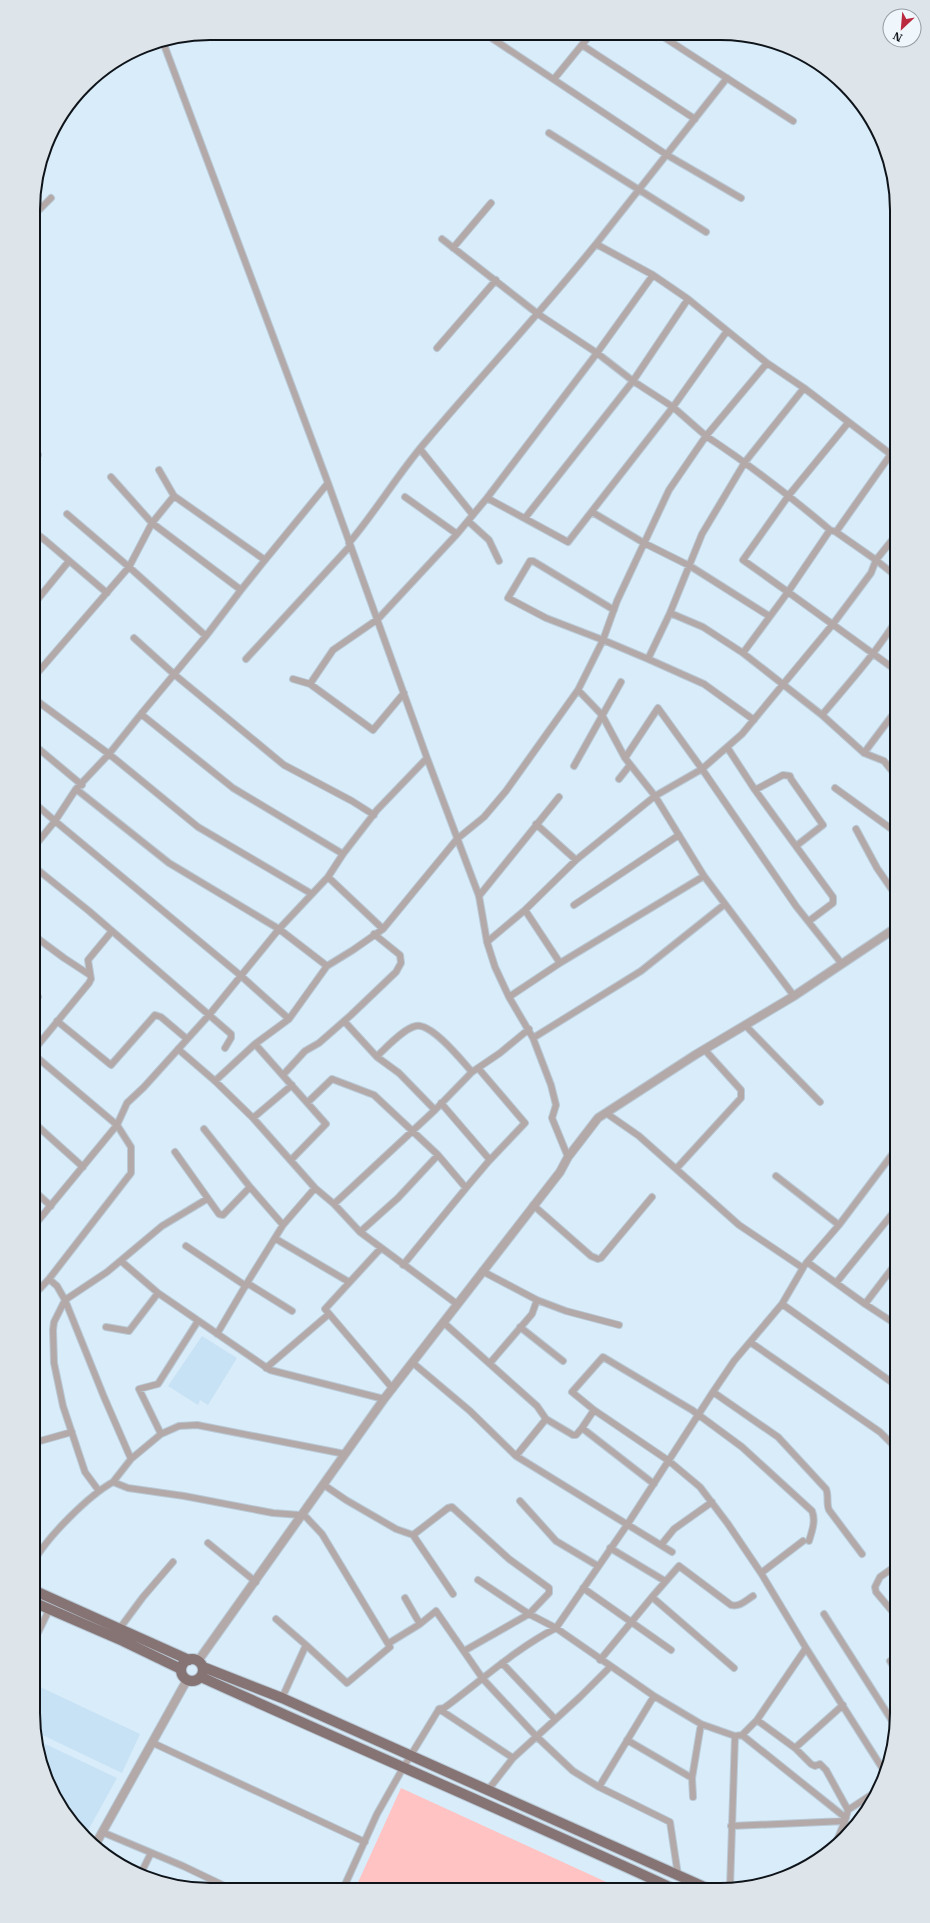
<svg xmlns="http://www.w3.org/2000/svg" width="930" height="1923" viewBox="0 0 930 1923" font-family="'IBM Plex Serif',serif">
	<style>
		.built { fill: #c8e2f5 }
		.green { fill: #ffc3c3 }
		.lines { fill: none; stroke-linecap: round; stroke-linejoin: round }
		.minor-casing { stroke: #b9c9d6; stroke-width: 8 }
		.tertiary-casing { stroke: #b9c9d6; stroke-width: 10 }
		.primary-casing { stroke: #b9c9d6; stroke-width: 12 }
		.minor { stroke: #b3a9a8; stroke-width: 6 }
		.tertiary { stroke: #b3a9a8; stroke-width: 8 }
		.primary { stroke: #867373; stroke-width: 10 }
		.rim { fill: none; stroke: #0e1419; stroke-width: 2 }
	</style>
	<rect width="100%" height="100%" fill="#d9ecfa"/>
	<path class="built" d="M202,1336l35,22 -29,47 -8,-5 -2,5 -30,-19z
		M36,1685l104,49 -18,39 -86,-41 -3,-19v-22z
		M37,1740l80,38 -32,58 -22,-24 -21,-42z"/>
	<path class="green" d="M401,1788l214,98 -3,4 -257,-1z"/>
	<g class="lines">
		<defs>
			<path id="minor" d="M487,35l180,120 74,43
				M662,36l131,85
				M163,42l165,441 99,275
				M582,45l113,74
				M554,79l36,-44
				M549,133l157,99
				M33,216l18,-18
				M442,239l96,75 59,39 36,28 40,26 33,29 61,-73
				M596,244l131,-166
				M453,248l38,-45
				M653,275l-56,78 -110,145 81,44 105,-135 54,-76
				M437,348l59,-68
				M420,449l53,66
				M33,453l5,2
				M891,454l-55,78 -6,-2c-40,-34 -80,-65 -124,-94l-37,54 -52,111 -14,39 45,19 22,-46 33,14 40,26 79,62 42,38 20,8 13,16
				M159,470l15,26 91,64 63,-77
				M111,477l41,46 89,67 24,-30
				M405,497l52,37
				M592,512l52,31 46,23 79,50
				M67,514l62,53 23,-44 22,-27
				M525,518l108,-137 55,-82
				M468,521l21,19 10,21
				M830,530l-42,62 109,79
				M33,531l13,10 61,52
				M836,532l40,28 21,17
				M349,543c28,-33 50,-71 79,-104 55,-65 114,-128 168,-195l57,31 35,24 79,64 37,25 93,71
				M33,605l36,-44
				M670,613l32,-79 43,-72 59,-74
				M206,636l-65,78 92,74 110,66 34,-44 50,-52 52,138 8,46 8,25 14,30 24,41 18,47 5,20 -4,13 16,39
				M134,638l41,37 109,90 68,36 22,14
				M743,653l45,-61 -45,-32 46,-65 59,-72
				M246,659l104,-113
				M648,659l56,25 50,36
				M33,678l96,-111 77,69 35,-46
				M293,679l17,5 63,46 31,-37
				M310,684l23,-34 45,-31 79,-85 30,-36
				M578,690l24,25 23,43 30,38 49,80 90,120
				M33,698l76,56 89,73 114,67
				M141,714l-32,40 -33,35 -21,32 185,154 49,44
				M822,715c26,-31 54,-62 75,-96
				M33,744l49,41
				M727,747l28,43 78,107v6l-24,18
				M864,753l33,-44
				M625,758l33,-50 44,61 94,137 46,58
				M574,766l47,-84
				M619,779l11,-14
				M835,788l62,45
				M76,789l93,74 110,66 48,37
				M755,790l28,-15 7,1 1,3 32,46 -27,21
				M536,824l40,36
				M856,829l21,39 20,29
				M33,848l22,-27 -22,-19
				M33,866l56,45 142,123v4l-6,10
				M328,877l55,52
				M479,896l80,-99
				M574,905l105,-70
				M525,910l35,53
				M33,935l31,23 26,17
				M487,942l38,-32 51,-50 79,-64 47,-27 40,-35 91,-110 38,-51 5,-13 21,-26
				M33,994l5,3
				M509,997l51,-34 144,-87
				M57,1021l54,44 44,-50 6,2 26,22
				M344,1021l33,36 22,16 36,37
				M745,1025l75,77
				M533,1038l108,-67 84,-67
				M255,1044l71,80 -35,36
				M178,1049l37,32 38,37 62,70 19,16 26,28 97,72
				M33,1051l56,-68 2,-4 -3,-19 24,-29
				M377,1056c9,-8 27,-28 39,-30 16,-3 46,35 56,46
				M283,1075l22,-24 14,-8 32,-28 45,-43 5,-9 -1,-8 -26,-21
				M215,1081l40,-37 34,-25 38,-53 26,-16 30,-21 74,-90 27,-22 22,-26 72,-101 25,-50 -57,-22 -38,-20 22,-37h3l81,49
				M308,1102l24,-23 42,16 64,60 28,33 -63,77
				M441,1103l49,57
				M606,1113l33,23 100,89 64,43 -21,36 -48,57 -21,31 65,45 48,52c3,6 0,14 3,21l33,44
				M253,1118l39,-33
				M33,1122l50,45
				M204,1129l46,58
				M175,1152l44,62 4,1 27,-28 33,38
				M676,1169l65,-71v-8l-37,-41
				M776,1176l63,49
				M466,1188l22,-26 37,-39 -47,-55
				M33,1190l18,16
				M334,1204l101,-94 37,-38 28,-19 29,-24
				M533,1205l58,51 7,3 3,-1 51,-61
				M33,1227l84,-102 10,-22 17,-16 65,-72 70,-86 49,-52 15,-23
				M360,1232l38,-34 40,-43
				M276,1239l73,43
				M186,1246l60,40
				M381,1248l-56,61 68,80
				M121,1261l37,32
				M807,1262l32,-37 58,-77
				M805,1265l2,-3 58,42 32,21
				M482,1271l55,29 29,11 53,14
				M49,1279l8,7 8,14 39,97 27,62 -18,23
				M247,1283l45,28
				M836,1283l61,-75
				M33,1296l16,-17 82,-106v-26l-14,-22 -84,-71
				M782,1304l115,82
				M865,1304l32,-42
				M443,1322l94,84 9,13 27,16h3l6,-7 72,56
				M106,1327l23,4 29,-38 112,77 114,29
				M520,1327l43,34
				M217,1334l30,-51 36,-58 32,-37
				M750,1342l130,90 17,17
				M413,1363l57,48 46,45 156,96
				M490,1363l42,-49 5,-14
				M266,1368l63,-54
				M594,1410l-22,-18 31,-35 89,53 50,37 70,64c4,10 0,20 -3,30
				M582,1428l12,-18 75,51 31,26 28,37 33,49 45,75 80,126
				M161,1434l18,-8 18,-1 148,29
				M33,1443l39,-11
				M516,1456l30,-37
				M131,1459l30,-25 -22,-45 19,-5 40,-63
				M324,1485l22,15 50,29 17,6 40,59
				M99,1491l-14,-19 -22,-66 -9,-43 -1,-33 1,-8 11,-22 42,-28 55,-46 45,-27
				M520,1501l36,40 42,25
				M413,1535l35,-27 4,-1 57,52 40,29v5l-20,21 -65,37
				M208,1543l48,39
				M661,1545l13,-16 38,-27
				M610,1548l55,33
				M33,1563c13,-25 55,-67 80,-81l15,6 56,8 89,17 27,2 6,2 16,17 68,113 -43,36 -41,-38
				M761,1573l42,-32
				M478,1580l51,34 27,14 98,68 47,28 34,12 -5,152
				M583,1588l88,62
				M652,1597l27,-31 52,39c9,2 14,-4 22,-9
				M405,1598l15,26
				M824,1614l72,113
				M897,1617l-21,-25 -1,-5 5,-10 17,-12
				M276,1619l30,26 -24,53
				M120,1628l23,-31 30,-35
				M33,1643l16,-33
				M389,1643l31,-19 16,-13 47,68 53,57 37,35 26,16
				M600,1660l52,-63 82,71
				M890,1661l7,11
				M502,1663l53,56
				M654,1696l-55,91 71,35 8,53
				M439,1709l5,-1c37,-27 71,-59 112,-80l71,-103 86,-133
				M757,1720l38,28 16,16 4,2 5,-2 6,6 22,40
				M742,1735l15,-15 49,-72
				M735,1736l7,-1 104,83
				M627,1740l65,38
				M153,1743l212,99
				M795,1748l48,-43
				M513,1758l67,-61 30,-30
				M693,1797l-1,-19 9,-54
				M731,1826l114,-5
				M102,1832l81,34 48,23
				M835,1845l10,-24 3,-11 29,-19
				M140,1875l11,-22
				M343,1889l34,-75 26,-46 36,-59 74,49 -25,32"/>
			<path id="tertiary" d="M198,1661l186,-262 176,-227 8,-15 30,-39 97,-63 99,-59 103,-69
				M94,1847l93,-167"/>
			<path id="primary" d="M33,1590l156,70
				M33,1602l90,39 58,28
				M181 1670a11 11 0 1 1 22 0a11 11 0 1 1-22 0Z
				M203,1667l79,31 429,192
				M201,1677c158,72 318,140 475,213"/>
		</defs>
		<use href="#minor" class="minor-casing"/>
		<use href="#tertiary" class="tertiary-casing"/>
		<use href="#primary" class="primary-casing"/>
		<use href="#minor" class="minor"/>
		<use href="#tertiary" class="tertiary"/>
		<use href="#primary" class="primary"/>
	</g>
	<path d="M0 0H930V1923H0ZM210 40H720A170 170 0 0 1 890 210V1713A170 170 0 0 1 720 1883H210A170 170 0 0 1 40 1713V210A170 170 0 0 1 210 40Z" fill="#dde5eb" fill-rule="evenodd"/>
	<path class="rim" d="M210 40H720A170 170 0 0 1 890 210V1713A170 170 0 0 1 720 1883H210A170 170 0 0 1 40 1713V210A170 170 0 0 1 210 40Z"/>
	<g transform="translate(902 28) rotate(206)"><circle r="19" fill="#eff7fd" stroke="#959ca2"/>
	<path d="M0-3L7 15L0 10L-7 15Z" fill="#ba293e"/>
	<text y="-6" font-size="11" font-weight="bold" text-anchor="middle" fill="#0e1419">N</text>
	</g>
</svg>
